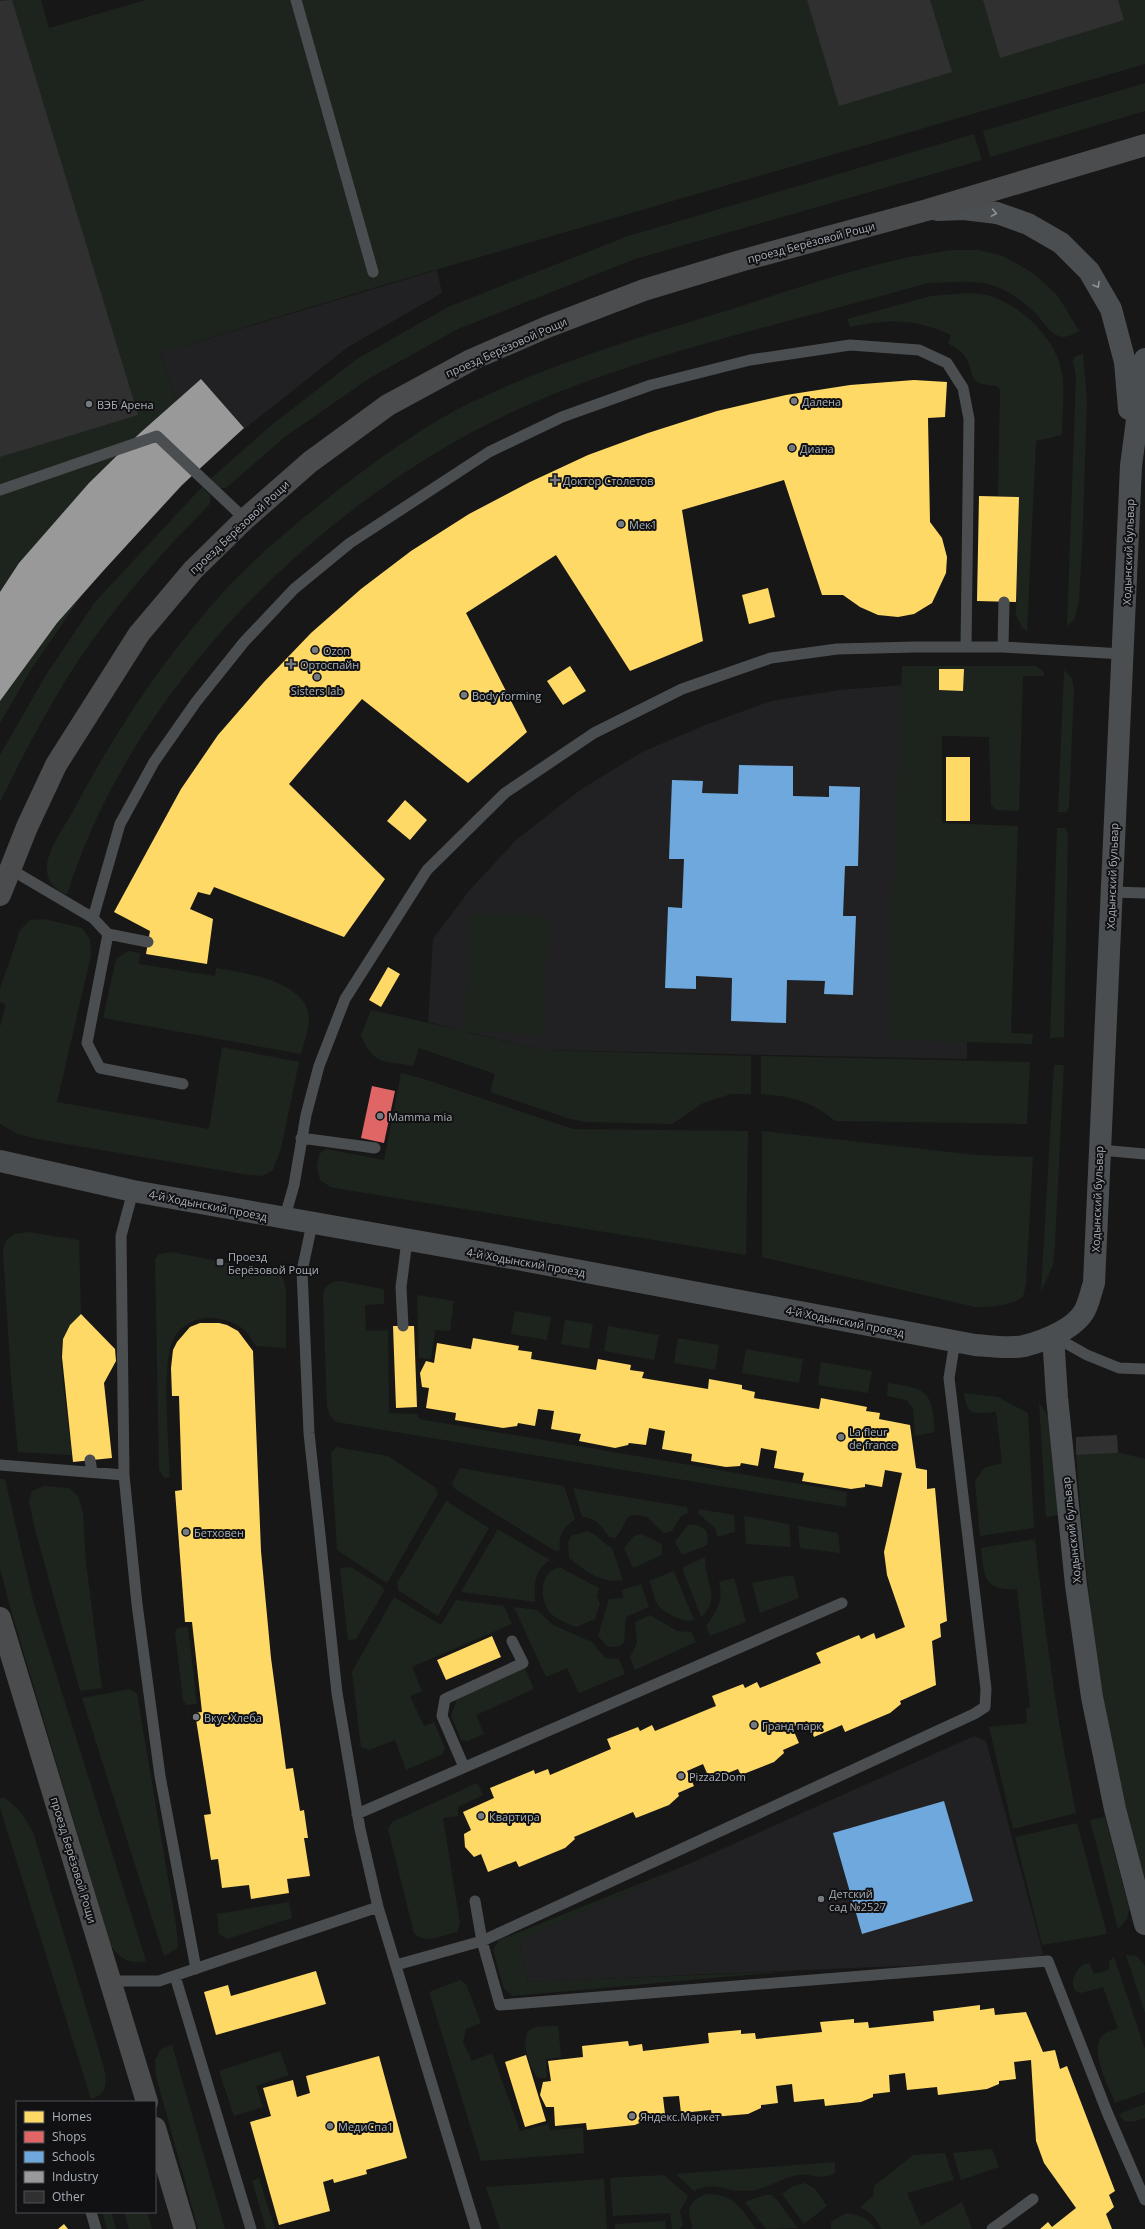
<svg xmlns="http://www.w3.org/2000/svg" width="1145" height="2229" viewBox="0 0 1145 2229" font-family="'Open Sans',sans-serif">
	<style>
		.built { fill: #212123 }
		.green { fill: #1d241d }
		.homes { fill: #ffd966 }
		.shops { fill: #e06666 }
		.schools { fill: #6fa8dc }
		.industry { fill: #999 }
		.building { fill: #303031 }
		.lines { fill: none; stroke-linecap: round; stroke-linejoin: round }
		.lane { stroke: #4b4e50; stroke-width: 11 }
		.street { stroke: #4b4e50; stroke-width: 22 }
		.secondary { stroke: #4a4c4e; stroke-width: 22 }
		.oneway { stroke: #8c9399 }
		.poi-dot { fill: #757a80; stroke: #111113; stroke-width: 1.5 }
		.labels { text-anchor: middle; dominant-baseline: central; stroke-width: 4; stroke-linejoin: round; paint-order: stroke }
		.street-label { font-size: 11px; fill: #a8b0b8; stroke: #111113 }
		.poi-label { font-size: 11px; fill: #a8b0b8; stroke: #111113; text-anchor: start }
	</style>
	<rect width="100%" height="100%" fill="#171717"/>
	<path class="built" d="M437,270l5,23 -94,54 -109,86 -17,-12 -27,35 -35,-103z
		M903,685l-7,189 71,112v73l-426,-9 -113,-28 5,-83 35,-47 48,-52 64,-50 64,-39 64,-27 63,-23 68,-11z
		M974,1736l12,5 57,212 -6,7 -509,22 -9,-42z"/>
	<path class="green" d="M0,0h41l8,28 97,-28h999v64l-772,224 -213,65 35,103 9,7 -62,65 -59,66 -51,74 -32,55z
		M1145,83v28l-155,46 -7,-26z
		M974,134l8,26 -347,99 -177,70 -88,49 -84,58 -60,52h-7l-9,-9 64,-56 83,-64 91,-52 180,-71z
		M952,250h27l24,6 30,17 25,23 21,35c-6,3 -13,8 -20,5 -9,-2 -15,-14 -22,-21 -11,-12 -26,-23 -42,-29 -21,-7 -45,-3 -67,-3 -125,36 -253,63 -374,111 -210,83 -420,283 -487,501 -41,-19 -9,-57 6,-84 37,-70 81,-138 132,-198 43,-52 97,-95 150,-136 36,-27 74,-54 115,-74 80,-39 167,-65 252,-91 75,-23 151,-52 230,-62z
		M969,293c7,1 17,1 24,4 33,12 67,46 70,83 1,18 -1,37 -1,55l-26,6 -9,191 -6,-6 -5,-11 3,-118 -21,-1 2,-106 -3,-4c-34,-2 -20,-13 -33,-31 -4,-5 -11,-8 -16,-12l3,-8c-36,-17 -63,-16 -101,-8l-3,-8 84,-23z
		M1083,354l4,47 -5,149 -3,50 -4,19 -8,7 9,-249 -3,-15 1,-5z
		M202,487l8,8v9c-55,55 -106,114 -147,181 -23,37 -43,77 -63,117v-47l46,-80 49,-73z
		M902,666h134l8,6v4h-21l-4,135 -23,-1 -5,-5 -2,-68 -47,-1v87l76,3 -7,207 22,1 -1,10 -134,-4 -5,-1 -5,-6z
		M1064,670l8,8 2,12 -5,117 -3,5h-8z
		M1057,828h8l3,6 -4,203 -14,1z
		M468,914l80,2 -4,118 -77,-2 74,18 210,6v38h-20l-28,9 -31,21 -86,-2 -16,-3 -80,-27 5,-18 -76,-26 -6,18c-30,-6 -40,0 -52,-31l10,-25 94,21z
		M44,919l38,9 8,11 1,16 -34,147 152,27 13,-82 77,15 -18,87 -8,21 -11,6 -20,-2 -205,-35 -19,-5 -18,-10v-97l6,-23 -6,-2v-13l20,-59 10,-10z
		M128,951l12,2 -1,11 76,12 1,-8c29,5 91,13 93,50 0,11 -5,25 -8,36l-198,-36 13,-59z
		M761,1056l269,6 -3,62 -192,-3c-22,-19 -45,-25 -74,-27z
		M1054,1065h10l-9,180 -2,20 -12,27z
		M401,1073l23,6 149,50 175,2 -2,124 -405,-66 -11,-2 -10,-7 -3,-13 2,-13 7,-5 58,11z
		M762,1131l215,24 56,2 -7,127 -3,13c-13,9 -31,10 -48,10l-213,-50z
		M29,1232l50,8 2,74c-7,7 -14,14 -18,25 -6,20 7,91 9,116l-54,-3 -7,-73 -8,-127 3,-12 8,-6z
		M172,1252l102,20 8,5 4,11v60l-30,-2c-11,-20 -21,-25 -43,-28 -15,-2 -34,8 -40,22 -12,25 -4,106 -3,137l-6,1 -5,-8 -4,-211 4,-5z
		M340,1281l44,8v15l-19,1 1,26 22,-1 1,83 28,1 3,5 427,73 -1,15 -510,-85 -6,-6 -3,-8 -4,-115c4,-9 8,-11 17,-12z
		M417,1295l37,6 -4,30 -15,-1 -4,29 -12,-1z
		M515,1311l36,6 -4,23 -36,-6z
		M565,1320l28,4 -4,25 -28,-5z
		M608,1326l51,9 -5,25 -50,-9z
		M678,1338l41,7 -4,25 -41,-7z
		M746,1349l57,10 -4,24 -57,-10z
		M821,1362l51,9 -4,22 -50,-8z
		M888,1383c41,6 44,8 47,49l-20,4 -2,-27 -6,-9 -20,-4z
		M964,1393l34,4 30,16 6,115 -54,8 -5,-55 9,-13 18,-5 -6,-51c-22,1 -28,6 -32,-19z
		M1039,1402l10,16 10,97 -13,2z
		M336,1447l52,9 48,32 2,6 -51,89 -50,-33 -6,-97z
		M1121,1453l24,6v424c-15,-59 -31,-120 -41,-180 -14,-82 -21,-165 -28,-248z
		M460,1468l104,18 11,33c-12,9 -17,16 -15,31l-5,1 -100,-62 -3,-6z
		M0,1479h5l28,121 113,361c-18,3 -24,-1 -35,-15l-101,-339 -10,-39z
		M44,1486l25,2 9,8 5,16 3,51 16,125 -22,3 -46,-165 -5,-25 3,-10z
		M573,1488l114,19 1,6 -7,3 -9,15 -8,2c-14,-11 -16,-21 -35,-17 -6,8 -7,15 -14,22l-6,-1c-7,-11 -13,-19 -27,-20z
		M446,1501l43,27 -51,88 -40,-26 -1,-7z
		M699,1509l35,6 1,17 -18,5 -1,-8 -18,-16z
		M744,1516l45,8 2,23 -45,-3z
		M688,1525h9l9,5 2,9 -1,6 -25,10 -7,-13z
		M798,1526l40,7 2,20 -40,-5z
		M498,1529l52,31c-16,10 -16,24 -15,42l-74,-10z
		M587,1531c11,3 15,12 25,17l11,32c-22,4 -37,-9 -54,-22l-1,-15 3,-7z
		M641,1534l21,10v11l-29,13 -9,-20 10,-12z
		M1035,1539c10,93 22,183 41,274l-63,16 -24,-102 38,-4 -1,-15 4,-1 -13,-118c-34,2 -33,-13 -36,-41z
		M705,1557c-1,24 17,41 -4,60l-19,-49z
		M351,1567l32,20 1,4 -28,48 -8,1 -8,-72z
		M559,1567l40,21 -2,8 3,7 -5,16 -19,8c-9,-4 -22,-8 -28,-17 -6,-9 -8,-27 0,-36 2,-3 7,-5 11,-7z
		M674,1571l20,49c-8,4 -32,-8 -36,-15 -4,-7 -6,-17 -9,-24z
		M793,1575l6,23 -39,15 -8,-30z
		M734,1578l12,44 -36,14 -4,-10c11,-14 18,-27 13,-44z
		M641,1584l8,23 -23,10 -2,26 -5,3 -11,1 -10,-11 11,-37 14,-1 -1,-8z
		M394,1597l47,28 15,-25 48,6 8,18 -100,43 10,24 -12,5 14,30 10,-4 11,26 -2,6 -37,16 -11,-30 -26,10 -8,-3 -9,-75z
		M514,1607l23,3 16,15 39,17 13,16 14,1 6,15 -46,19 -12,-25 -21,9z
		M650,1615l27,16 14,1 5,10 -61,28 -5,-13 7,-14 -2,-21z
		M188,1627l9,77 -10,1 -4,-4 -8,-69 3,-4z
		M525,1668l9,21 -58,26 8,19 -16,7 -7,-1 -10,-24 6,-17z
		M130,1689l7,5 39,231 2,23 -14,8 -82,-258z
		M477,1783l6,12 -25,12v9l-15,2 17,105 -3,9c-14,3 -32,13 -43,1l-26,-104 4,-7z
		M0,1798h5c14,10 22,22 29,37l69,229c4,15 6,30 -12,35l-91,-291z
		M1105,1817l24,92 -2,10 -9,10 -28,-109z
		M1077,1823l30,111 -65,11 -27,-108z
		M706,1857l-187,83 9,42 264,-11 -279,25 -9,-7 -11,-39 6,-10z
		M289,1902l3,16 -65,21 -8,-5 -2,-20z
		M1126,1955l11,1 8,10v47z
		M1114,1957l31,92v43l-30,11c-6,-16 -25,-50 -14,-66 4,-5 11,-6 17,-9l-15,-41 -22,6 -6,-2c-5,-10 0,-19 7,-26l7,-2 5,11 15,-4v-9z
		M460,1980l6,4 15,39 -15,6 -3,13 9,19 20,-8 28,78 28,-7 2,6 33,-2 1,25 -103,8 -52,-169z
		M558,2026l3,31 -15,2 1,19h-9c-8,-8 -21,-45 -5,-50 7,-3 17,-1 25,-2z
		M172,2045l53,184h-27l-42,-153 -1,-16 6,-11z
		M280,2051l9,24 -33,11 7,21 -29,9 -15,-45z
		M1145,2104v14c-10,3 -21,8 -26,-4z
		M992,2149l7,18 -38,13 -8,-27z
		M945,2153l9,27 -47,13 14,33 41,-24 10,27h-90l-10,-14 -12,-8 13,-11 1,-10 39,-31z
		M835,2162v11c-12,8 -24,0 -37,2 -18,3 -33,16 -53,16 -21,1 -30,-11 -51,0l-18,-17z
		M664,2175l24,21 -8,15 3,14 -3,4h-8l-2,-16 -57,3 -3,-38z
		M259,2178l16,51h-9l-14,-48z
		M604,2179l3,50h-107l-14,-42z
		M804,2183l10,5 13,18 -23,18 -22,-30 11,-8z
		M705,2194c30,0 35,13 51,35h-66l3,-2c-8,-17 -4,-25 12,-33z
		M765,2195h7l4,4 22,29 -32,1 -21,-27z
		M102,2212h9l5,17h-9z
		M124,2212h23l5,17h-23z
		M846,2213c13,2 22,4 29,16h-44v-7z
		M665,2221l1,8h-51v-5z"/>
	<path class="homes" d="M914,380l33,2 -2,35 -17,1 2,104 12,16 5,19 -1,16 -14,30 -18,11 -16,3 -20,-2 -18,-8 -17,-12h-21l-38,-115 -102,30 21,131 -73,30 -74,-116 -90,58 61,119 -59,51 -106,-84 -73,85 96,95 -41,58 -130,-50 -4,8 -12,-3 -8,17 23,10 -6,45 -61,-10 4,-23 -36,-19 67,-123 37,-54 46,-53 47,-49 50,-44 50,-38 58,-37 61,-32 58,-27 60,-22 69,-22 69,-16 64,-10z
		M979,496l40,1 -3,105 -39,-1z
		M768,588l7,29 -26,7 -7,-29z
		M570,666l16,25 -23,14 -16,-24z
		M939,669h25l-1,22 -24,-1z
		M946,757h24v64h-24z
		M405,800l22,20 -17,20 -23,-19z
		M388,967l12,7 -19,33 -12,-7z
		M81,1314l34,35 1,12 -12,22 8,75 -39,4 -11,-105 1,-18 7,-14z
		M200,1323h19l8,2 11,6 15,20 8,200 10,107 15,111 7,-1 7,43 4,-1 4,28h-4l6,38 -23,3 2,14 -38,6 -2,-14 -27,3 -4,-29 -7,1 -7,-45 7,-1 -16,-101 7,-1 -10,-90h-7l-10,-131 7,-1 -3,-94h-7l-1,-28 2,-18 4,-8 13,-15z
		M393,1326h21l3,81 -21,1z
		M473,1338l46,8 -1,4 14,2 -1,7 65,11 2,-11 33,6 -1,5 14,2 -2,6 66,11 1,-10 33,6v4l13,3 -1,6 65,11 2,-11 46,9 -1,4 14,2 -1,6 31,6 6,43 11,2v19l8,-1 12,133 -7,3 1,13 -9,4 4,44 -36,16 1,3 -11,9 -45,19 -3,-7 -28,12 -7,-16 -15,6 7,16 -16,7 1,3 -10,9 -33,13 -3,-6 -28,11 -7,-16 -16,7 7,15 -16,7 1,3 -10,9 -33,13 -3,-6 -59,25 1,2 -10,9 -46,19 -3,-6 -28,11 -7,-18 -7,3 -9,-10 -1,-13 7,-4 -8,-18 31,-14 -4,-10 44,-18 1,4 13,-5 2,6 61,-26 -4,-10 31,-12 2,4 12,-6 3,6 61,-25 -4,-10 31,-12 2,4 12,-6 3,6 61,-25 -5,-10 43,-18 2,4 13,-6 2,6 29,-12 -18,-52 -3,-23 18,-79 -17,-3 -3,17 -17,-3v3l-14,2 -49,-8 2,-8 -30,-5 3,-17 -16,-3 -3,18 -17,-3 -1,3 -14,1 -35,-6 1,-7 -30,-5 3,-18 -16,-3 -3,17 -17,-2 -1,2 -13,3 -36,-7 2,-7 -30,-5 3,-18 -16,-2 -3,17 -17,-3 -1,3 -14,2 -48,-8 1,-7 -30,-5 3,-20 -7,-1 -2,-14 6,-12 8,2 3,-20 34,6z
		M492,1636l9,21 -55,23 -9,-20z
		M316,1971l10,33 -110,31 -12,-43 24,-7 3,11z
		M980,2005v5l14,-2 1,7 31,-3 17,40 12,-2 5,19 7,-3 48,125 -6,4 5,12 -8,7 6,15h-72l8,-7 4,5 24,-19 -32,-45 -8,-22 -5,-81 -17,2 2,17 -17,2v3l-12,5 -49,6 -1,-8 -30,3 -2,-17 -16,2 1,17 -17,2v3l-12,5 -36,4 -1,-7 -30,3 -2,-18 -16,2 2,17 -17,2v3l-13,6 -36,3 -1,-7 -30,3 -2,-17 -16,1 2,17 -17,2v3l-13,6 -48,5 -1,-7 -31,3 -1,-19h-8l-6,-12 3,-13 8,-1 -3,-20 35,-4 -1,-11 46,-5 1,5 13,-2 1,7 66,-8 -1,-10 33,-3v4l14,-1 1,6 66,-7 -2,-10 34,-3v4l14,-1 1,6 65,-7 -1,-10z
		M526,2055l20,66 -21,6 -20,-65z
		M379,2056l28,102 -41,12 1,4 -33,9 -1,-4 -10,3 7,29 -51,14 -29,-103 21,-6 -8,-28 30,-8 4,17 13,-4 -4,-17z
		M64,2224l4,5h-10z"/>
	<path class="shops" d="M372,1086l23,5 -11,52 -23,-5z"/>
	<path class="schools" d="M739,765l54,1v30l36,1v-11l31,1 -2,79h-13l-2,50h13l-3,79 -29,-1 1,-13 -38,-1 -1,43 -55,-2 1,-43 -36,-2v13l-31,-1 3,-81 14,1 2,-49h-15l3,-79 31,1 -1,12 36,1z
		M944,1801l29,100 -111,33 -29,-101z"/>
	<path class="industry" d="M201,379l43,49 -62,57 -78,85 -47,53 -57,78v-109l19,-29 70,-80 51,-50z"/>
	<path class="building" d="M12,0l126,415 -138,42v-456z
		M807,0h123l22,72 -113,34z
		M983,0h135l6,20 -124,38z
		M1117,1435l1,18 -42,2v-18z"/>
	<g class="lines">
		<path class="lane" d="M296,0l77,272
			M0,490l157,-54 88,83
			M1003,647l1,-45
			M10,869l83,49 15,16 -21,109 13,25 83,16
			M1112,892l33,1
			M93,918l27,-94 34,-62 42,-60 48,-60 50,-53 56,-46 139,-91 73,-35 89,-32 99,-25 100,-15 69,5 28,13 16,25 6,31 -3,228
			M108,934l40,8
			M301,1138l74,10
			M1100,1150l45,4
			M133,1191l-12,45 3,239 13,129 23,172 36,193
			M284,1220l10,-35 12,-70 13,-49 26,-67 82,-129 78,-77 89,-60 88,-44 89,-31 66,-9 78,-2h88l120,7
			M312,1224l-10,47 7,162 28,260 23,136 18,78 98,322
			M403,1326l-2,-39 6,-46
			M1053,1336l34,19 32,13 26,1
			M90,1460l2,12
			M0,1465l124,10
			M464,1767l-22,-51 3,-17 78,-36 -11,-22
			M357,1814l485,-211
			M475,1901l7,40 492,-227 11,-7 1,-18 -37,-311 6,-37
			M396,1965l86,-24 18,64 548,-44 59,151 38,88
			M175,1976l76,253
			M111,1981h48l219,-74
			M91,2212l5,17
			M992,2229l41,-30"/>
		<path class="street" d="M937,210l27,-1 33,4 31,11 33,19 28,28 22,38 14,53 4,47
			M0,1161l133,30 384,68 458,86c15,1 34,4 49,1 20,-5 51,-17 61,-36 4,-8 6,-18 9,-27l37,-817 14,-107
			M1053,1336l4,61 19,188 16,112 23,112 30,115"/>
		<path class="secondary" d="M0,895l27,-68 29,-62 83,-131 54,-64 52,-51 65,-57 78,-57 83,-45 76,-33 97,-37 96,-29 187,-51 218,-65
			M0,1618l147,484
			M155,2128l30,101"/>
	</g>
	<defs><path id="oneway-chevron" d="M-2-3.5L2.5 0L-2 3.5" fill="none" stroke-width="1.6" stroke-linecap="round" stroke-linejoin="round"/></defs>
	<g class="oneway">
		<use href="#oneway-chevron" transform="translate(994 213) rotate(10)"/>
		<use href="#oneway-chevron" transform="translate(1097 285) rotate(60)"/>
	</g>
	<g class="poi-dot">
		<circle cx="794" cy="401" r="4"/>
		<circle cx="89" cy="404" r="4"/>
		<circle cx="792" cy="448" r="4"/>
		<path d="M553 474h4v4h4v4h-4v4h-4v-4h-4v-4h4z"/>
		<circle cx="621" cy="524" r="4"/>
		<circle cx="315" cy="650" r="4"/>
		<path d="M289 658h4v4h4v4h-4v4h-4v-4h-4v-4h4z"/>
		<circle cx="317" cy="677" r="4"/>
		<circle cx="464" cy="695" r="4"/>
		<circle cx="380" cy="1116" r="4"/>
		<rect x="216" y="1258" width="8" height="8" rx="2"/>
		<circle cx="841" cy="1437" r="4"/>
		<circle cx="186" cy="1532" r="4"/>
		<circle cx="196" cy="1717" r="4"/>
		<circle cx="754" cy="1725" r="4"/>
		<circle cx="681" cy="1776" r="4"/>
		<circle cx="481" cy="1816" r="4"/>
		<circle cx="821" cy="1899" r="4"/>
		<circle cx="632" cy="2116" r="4"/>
		<circle cx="330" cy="2126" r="4"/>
	</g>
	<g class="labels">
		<g class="street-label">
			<text transform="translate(811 242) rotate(-15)">проезд Берёзовой Рощи</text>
			<text transform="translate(506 347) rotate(-24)">проезд Берёзовой Рощи</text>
			<text transform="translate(239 527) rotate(-43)">проезд Берёзовой Рощи</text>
			<text transform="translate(1128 552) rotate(-88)">Ходынский бульвар</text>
			<text transform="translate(1112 876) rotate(-88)">Ходынский бульвар</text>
			<text transform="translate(1097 1199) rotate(-88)">Ходынский бульвар</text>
			<text transform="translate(208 1205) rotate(11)">4-й Ходынский проезд</text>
			<text transform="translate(526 1262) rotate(10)">4-й Ходынский проезд</text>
			<text transform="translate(845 1321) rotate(11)">4-й Ходынский проезд</text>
			<text transform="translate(1071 1530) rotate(-96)">Ходынский бульвар</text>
			<text transform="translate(74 1860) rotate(73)">проезд Берёзовой Рощи</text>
		</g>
		<g class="poi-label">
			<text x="802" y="401">Далена</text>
			<text x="97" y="404">ВЭБ Арена</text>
			<text x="800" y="448">Диана</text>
			<text x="563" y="480">Доктор Столетов</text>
			<text x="629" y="524">Мек1</text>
			<text x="323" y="650">Ozon</text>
			<text x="300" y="664">Ортоспайн</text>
			<text x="317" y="690" text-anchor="middle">Sisters lab</text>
			<text x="472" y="695">Body forming</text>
			<text x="388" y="1116">Mamma mia</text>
			<text x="228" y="1256">Проезд<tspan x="228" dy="13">Берёзовой Рощи</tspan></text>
			<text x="849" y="1431">La fleur<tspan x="849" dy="13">de france</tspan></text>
			<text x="194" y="1532">Бетховен</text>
			<text x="204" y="1717">Вкус Хлеба</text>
			<text x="762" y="1725">Гранд парк</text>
			<text x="689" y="1776">Pizza2Dom</text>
			<text x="489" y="1816">Квартира</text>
			<text x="829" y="1893">Детский<tspan x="829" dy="13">сад №2527</tspan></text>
			<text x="640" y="2116">Яндекс.Маркет</text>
			<text x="338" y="2126">МедиСпа1</text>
		</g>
	</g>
	<rect x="16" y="2101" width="140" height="112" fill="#111113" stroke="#4d5155"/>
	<rect x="24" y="2111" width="20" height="12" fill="#ffd966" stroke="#4d5155"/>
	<text x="52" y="2121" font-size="12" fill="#a8b0b8">Homes</text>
	<rect x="24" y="2131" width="20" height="12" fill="#e06666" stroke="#4d5155"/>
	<text x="52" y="2141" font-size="12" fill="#a8b0b8">Shops</text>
	<rect x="24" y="2151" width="20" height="12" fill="#6fa8dc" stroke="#4d5155"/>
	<text x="52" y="2161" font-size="12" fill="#a8b0b8">Schools</text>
	<rect x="24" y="2171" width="20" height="12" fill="#999999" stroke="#4d5155"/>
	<text x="52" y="2181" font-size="12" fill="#a8b0b8">Industry</text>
	<rect x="24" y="2191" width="20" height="12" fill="#303031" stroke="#4d5155"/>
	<text x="52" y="2201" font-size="12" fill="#a8b0b8">Other</text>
</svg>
